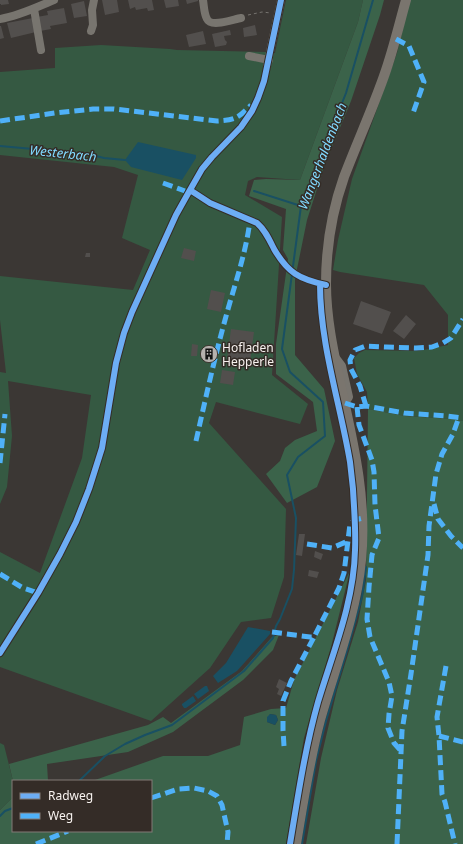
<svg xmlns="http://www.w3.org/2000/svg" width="463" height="844" viewBox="0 0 463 844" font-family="'Noto Sans',sans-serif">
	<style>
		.green { fill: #355942 }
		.forest { fill: #3b634a; fill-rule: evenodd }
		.water { fill: #195063 }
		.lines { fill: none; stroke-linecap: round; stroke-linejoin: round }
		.stream { stroke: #195063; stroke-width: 2 }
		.building { fill: #524f4d }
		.path { stroke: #76736f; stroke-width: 1; stroke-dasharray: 3 3; stroke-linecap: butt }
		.minor { stroke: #78756f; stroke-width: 8 }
		.major { stroke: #7a756e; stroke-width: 10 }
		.quiet { stroke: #4fb1f8; stroke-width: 5; stroke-dasharray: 10 5; stroke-linecap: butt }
		.cycleway-casing { stroke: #342c27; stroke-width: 8 }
		.cycleway { stroke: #6dadf4; stroke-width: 6 }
		.labels { text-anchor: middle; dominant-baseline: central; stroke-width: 3; stroke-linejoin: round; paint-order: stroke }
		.poi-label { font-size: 12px; fill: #f7f2ef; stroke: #342c27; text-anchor: start }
		.water-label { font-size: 13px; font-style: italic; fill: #81daff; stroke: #342c27 }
	</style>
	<rect width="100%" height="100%" fill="#3b3734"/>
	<path class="green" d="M286,0h77l-5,22 -58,158 -43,-3 -9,4 -3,14 37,22 -10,158 36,29 -8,20 -84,-22 -7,21 77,86 -2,68 -13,41 -30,4 -31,46 -59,53 -151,-54v-115l40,21 42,-115 9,-63 -83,-14 4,55 -5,51 -7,17v-132l6,1 -6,-53v-44l133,14 17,-40 -28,-12 16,-63 -24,-8 -114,-12v-83l55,-4v-20l46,-3 69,4 7,1 91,2 7,1z
		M410,0h53v421l-11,-2 -47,-3 -37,-7 -1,-17 -10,-18 -3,-16 5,-5 6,-3 53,1 30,-6v-30l-24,-30 -84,-13 -7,-2 5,-30 14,-61 45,-126z
		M0,743l4,2 9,36v16l-13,13z"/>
	<path class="forest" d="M363,0h21l-4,15 -29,86 -26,63 -18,56 -12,59v76l29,34 11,52 -18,46 -30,16 -21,-29 14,-13 5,-13 10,-8 22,-9 -4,-29 -37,-28v-30l12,-85 -5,-9 3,-41 -37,-13 5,-16 12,-1 34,1 58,-158z
		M368,409l37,7 47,3 11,2v423h-157l15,-86 16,-68 21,-68 8,-42z
		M350,571l-19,76 -27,91 -18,106h-286v-34l13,-13v34h138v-50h-62l6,-1 68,-24h45l32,-11 4,-28 27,-8 15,-1 8,-28zM270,714l6,1 2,5 -3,5 -8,-3z
		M279,635l-6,15 -30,30 -70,52 -45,20 -81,12 1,17h-35l-4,-17 139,-39 15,-8 8,6 71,-52 30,-34z"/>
	<path class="water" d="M138,142l58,13v3l-14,22 -51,-13 -6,-7z
		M248,627l22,4v3l-33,37 -19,12 -5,-7 13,-13z
		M205,686h2l2,5 -11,8 -4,-5z
		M193,696l3,5 -10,7h-2l-2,-3v-1z
		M270,714l6,1 2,5 -3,5 -8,-3v-5z"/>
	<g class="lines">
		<path class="stream" d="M0,146l88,8 16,4 21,2
			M254,191l47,15
			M79,781l26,-25 20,-12 20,-9 27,-10 72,-54 29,-33 3,-12 4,-7 12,-30 2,-19 2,-52 -9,-43 11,-18 27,-21 -2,-34 -33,-30 -8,-23 19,-143 45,-113 27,-93
			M0,816l5,-5 8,-3
			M302,844l14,-83 10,-40 22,-74 14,-50 4,-30"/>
	</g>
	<path class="building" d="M0,0h8l1,4 -8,1v-1h-1z
		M102,0h15l2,12 -14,3z
		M128,0h24l2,10 -6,1 -1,-3 -11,2 -1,-3 -5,2z
		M164,0h14l1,6 -13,2z
		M186,0h12v1l-11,3z
		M84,1l3,15 -13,2 -3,-14z
		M64,8l3,15 -17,3 1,3 -11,2 -3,-14 11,-2 -1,-4z
		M33,18l3,14 -25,6 -4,-15z
		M255,25l2,10 -13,2 -1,-9z
		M0,26h1l3,12 -4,1z
		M230,30l1,5 -7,1 1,4 2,2 -1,3 -11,2 -3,-13z
		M203,31l3,13 -17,3 -3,-12z
		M184,248l12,3 -2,10 -13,-3z
		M86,253h4v4h-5z
		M211,290l14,3 -4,19 -14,-3z
		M361,301l30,11 -9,22 -29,-10z
		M406,315l10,9 -12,15 -11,-8z
		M231,329l23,3 -4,30 -23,-3z
		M192,344l6,1 -1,11h-6z
		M222,370l13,2 -2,13 -13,-2z
		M299,534h6l-3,22 -6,-1z
		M315,551l8,3 -2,6 -7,-3z
		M309,570l10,2 -2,6 -9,-2z
		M279,679l8,4 -6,13 -4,-2 2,-5 -3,-2z"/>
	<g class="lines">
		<path class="path" d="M248,15l14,-3 9,1"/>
		<path class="minor" d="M203,0c1,6 1,14 4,19 4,9 27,0 34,-1
			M34,9l7,41
			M0,19c19,-3 37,-12 54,-19
			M91,31l2,-6 -1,-15 2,-10
			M249,56l20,4
			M267,66l14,-66
			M336,358l6,8 7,31 -4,6
			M355,478v11l2,19 5,8"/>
		<path class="major" d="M296,844c7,-42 13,-83 24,-124 15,-53 36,-105 41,-160 6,-62 -8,-118 -21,-177 -7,-33 -14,-66 -14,-99 0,-36 6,-73 18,-107 13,-34 28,-67 40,-101 9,-25 15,-51 22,-76"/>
		<path class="quiet" d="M396,39l13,7 15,36 -12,34
			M0,121l55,-8 38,-4h21l103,12c19,-1 21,-3 34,-16
			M163,183l22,8
			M345,403l12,4 9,-1 38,7 43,3 16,2
			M366,406l-6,-20 -9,-17 -1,-9 5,-10 11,-4 20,1 30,1 16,-1 11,-4 8,-5 12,-19
			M357,407l2,18 13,35 2,12 1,33 4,33 -7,17 -3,32 -2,32 3,18 19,45 3,14 -3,18 -1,14 6,15 8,9
			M196,441c9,-40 18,-81 29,-121 9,-34 21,-66 25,-100
			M0,463l5,-49
			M434,504l4,15 13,17 12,12
			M307,544l25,4 16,-7
			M0,574l23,14 15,5
			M272,632l38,5h4l25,-49 5,-15 6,-49 5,-4 8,-2
			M446,666l-9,51 2,19 3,58 3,8 10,42
			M439,736l24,6
			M284,746l-1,-16v-29l8,-20 23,-44
			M151,798l27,-9 16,-1 14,3 9,5 5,9 6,27 -1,12
			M36,844l32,-13
			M397,844l5,-113 9,-57 17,-119 1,-29 7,-52 6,-20 11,-20 6,-17"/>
		<defs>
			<path id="cycleway" d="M190,190l20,13 47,20c8,7 12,16 17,26 14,24 25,30 52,36
				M0,653l38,-60 22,-39 16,-32 13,-33 13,-41 14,-85 8,-30 8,-21 44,-97 14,-25 12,-21 10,-12 29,-30 11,-16 6,-13 6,-17 17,-81
				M290,844c8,-48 15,-96 28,-142 15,-50 36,-100 37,-152 1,-21 -1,-41 -2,-61 -1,-9 -2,-18 -3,-27 -10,-59 -30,-118 -30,-178"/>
		</defs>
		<use href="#cycleway" class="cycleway-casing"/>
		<use href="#cycleway" class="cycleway"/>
	</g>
	<defs>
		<symbol id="building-disc" viewBox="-11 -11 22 22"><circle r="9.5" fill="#b5b1ae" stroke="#342c27"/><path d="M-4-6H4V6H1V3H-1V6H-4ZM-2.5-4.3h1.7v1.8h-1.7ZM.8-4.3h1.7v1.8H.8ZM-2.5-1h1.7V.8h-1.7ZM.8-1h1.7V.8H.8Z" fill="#111"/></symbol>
	</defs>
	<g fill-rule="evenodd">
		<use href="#building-disc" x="199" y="344" width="20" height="20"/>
	</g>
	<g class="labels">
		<g class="poi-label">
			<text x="222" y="347">Hofladen<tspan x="222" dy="14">Hepperle</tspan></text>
		</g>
		<g class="water-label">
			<text transform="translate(63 153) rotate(6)">Westerbach</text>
			<text transform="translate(322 156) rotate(-69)">Wangerhaldenbach</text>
		</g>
	</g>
	<rect x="12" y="780" width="140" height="52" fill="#342c27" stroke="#827b77"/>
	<rect x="20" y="793" width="20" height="6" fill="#6dadf4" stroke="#827b77"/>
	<text x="48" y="800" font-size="12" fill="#f7f2ef">Radweg</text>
	<rect x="20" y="813" width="20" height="6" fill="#4fb1f8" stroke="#827b77"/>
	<text x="48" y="820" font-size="12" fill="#f7f2ef">Weg</text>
</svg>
